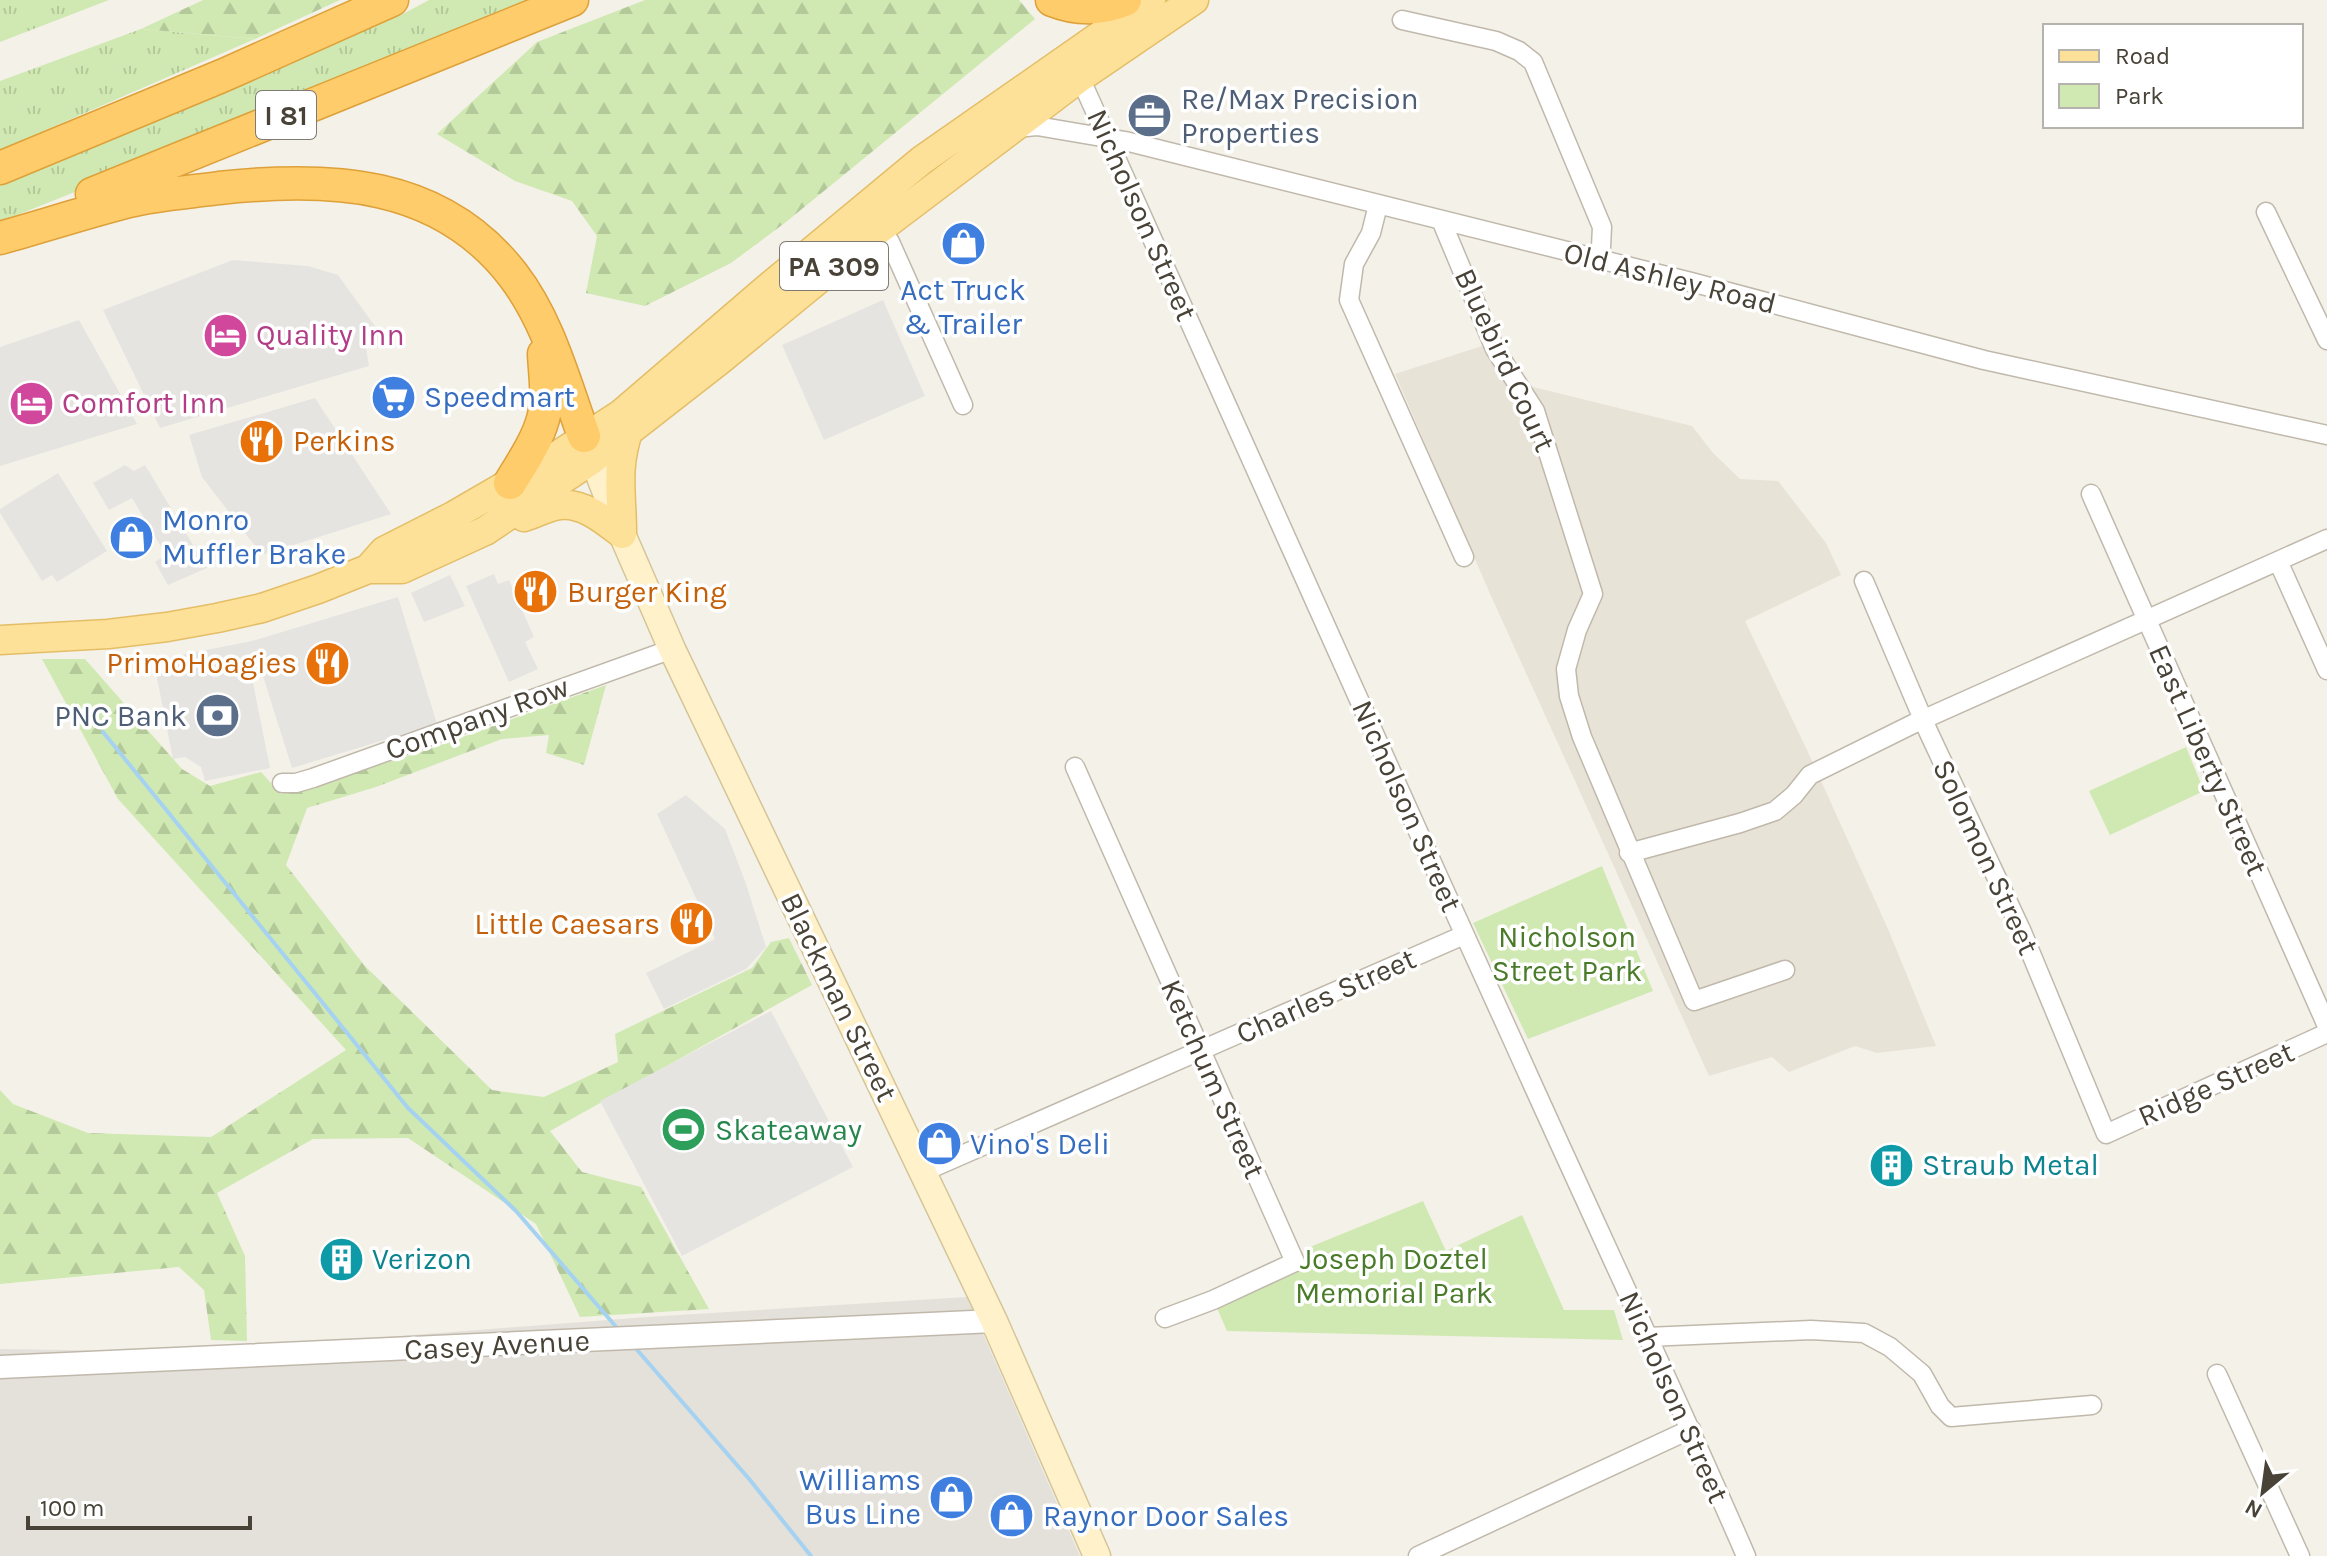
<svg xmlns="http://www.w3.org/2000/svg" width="2327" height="1556" viewBox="0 0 2327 1556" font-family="Karla,sans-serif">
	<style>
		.residential { fill: #e8e3d7 }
		.industrial { fill: #e4e0da }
		.grass { fill: url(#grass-tufts) }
		.forest { fill: url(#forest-firs) }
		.park { fill: #d0e9b2 }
		.parking { fill: #e6e4e1 }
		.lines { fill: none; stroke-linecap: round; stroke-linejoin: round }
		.stream { stroke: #a6d2f1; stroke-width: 4 }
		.minor-casing { stroke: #c0b9ab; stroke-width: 21 }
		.tertiary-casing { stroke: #c0b9ab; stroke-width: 25 }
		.secondary-casing { stroke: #d4c599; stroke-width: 29 }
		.primary-casing { stroke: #e4be67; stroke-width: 31 }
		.motorway-casing { stroke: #dea139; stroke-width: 35 }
		.minor { stroke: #fff; stroke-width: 18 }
		.tertiary { stroke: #fff; stroke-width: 22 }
		.secondary { stroke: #fff1c9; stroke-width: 26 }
		.primary { stroke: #fee198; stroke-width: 28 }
		.motorway { stroke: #fecc6b; stroke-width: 32 }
		.labels { text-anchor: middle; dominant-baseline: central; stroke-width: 7; stroke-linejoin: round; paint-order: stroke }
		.shield { fill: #fff; stroke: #7f7b73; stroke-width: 2 }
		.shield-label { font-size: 28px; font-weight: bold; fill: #484237 }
		.service-label { font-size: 30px; fill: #4e5e75; stroke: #fff; text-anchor: start }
		.street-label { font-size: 30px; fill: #484237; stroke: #fff }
		.shop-label { font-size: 30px; fill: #366cbe; stroke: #fff; text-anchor: start }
		.hotel-label { font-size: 30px; fill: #b23c85; stroke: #fff; text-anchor: start }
		.food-label { font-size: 30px; fill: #c56008; stroke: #fff; text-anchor: start }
		.park-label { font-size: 30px; fill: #497b29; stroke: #fff }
		.leisure-label { font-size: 30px; fill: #27864d; stroke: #fff; text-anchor: start }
		.culture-label { font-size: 30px; fill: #0d838f; stroke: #fff; text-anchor: start }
	</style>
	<defs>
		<pattern id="grass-tufts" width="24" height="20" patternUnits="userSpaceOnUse" patternTransform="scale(2)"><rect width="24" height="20" fill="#d0e9b2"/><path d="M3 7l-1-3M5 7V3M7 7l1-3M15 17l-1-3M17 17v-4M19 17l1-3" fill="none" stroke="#b4c99a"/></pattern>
		<pattern id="forest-firs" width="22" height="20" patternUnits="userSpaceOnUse" patternTransform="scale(2)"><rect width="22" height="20" fill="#d0e9b2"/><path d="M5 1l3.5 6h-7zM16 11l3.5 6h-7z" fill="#b4c99a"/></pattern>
	</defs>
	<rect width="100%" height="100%" fill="#f4f1e9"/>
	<path class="residential" d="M1506,344l23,42 163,40 21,27 27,26 38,2 48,62 15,32 -96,46 63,131 80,177 48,117 -59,7 -22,-7 -66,26 -17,-15 -63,19 -218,-480 -96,-222 87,-28z"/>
	<path class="industrial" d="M967,1297l113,259h-1080v-207l194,3 453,-35z"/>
	<path class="grass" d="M0,0h109l-109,42z
		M429,0h124l-553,222v-41l401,-166z
		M141,29l114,10 -255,111v-69z"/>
	<path class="forest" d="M203,0h137l-85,39 -114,-10z
		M645,0h374l16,19 -249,203 -55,41 -86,43 -59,-13 11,-57 -25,-35 -57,-20 -78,-47 100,-92z
		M42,659h43l97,110 28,17 51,-14 20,22 143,-43 182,-66 -22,80 -38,-12 3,-18 -47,4 -126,48 -69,21 -21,57 78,100 128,125 52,7 74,-35 -3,-28 137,-66 19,-26 18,-4 23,47 -262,146 32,41 59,15 68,122 -129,8 -44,-93 -128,-86 -95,1 -96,54 28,63 2,85 -36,-1 -7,-50 -25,-23 -179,17v-194l13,14 75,29 123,4 135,-87 -228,-251z"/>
	<path class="park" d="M2186,747l18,44 -94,44 -21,-44z
		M1602,866l51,125 -125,48 -55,-116z
		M1423,1201l23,50 76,-36 42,95h50l9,30 -396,-9 -10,-23 89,-44 -1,-15z"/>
	<path class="parking" d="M233,260l75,6 30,9 44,61 -16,12 3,18 -209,62 -57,-118z
		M883,300l42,96 -101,44 -42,-95z
		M79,320l58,104 -137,42v-119z
		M315,398l76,116 -129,41 -60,-78 -13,-42z
		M125,465l9,6 11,-6 62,103 -39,17 -13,-23 11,-7 -34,-57 -23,12 -16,-27z
		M58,473l49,78 -50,31 -5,-7 -10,6 -42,-68v-4z
		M494,574l4,10 11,-4 25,57 -9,5 13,27 -29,13 -43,-96z
		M450,575l15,31 -41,16 -13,-29z
		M398,597l39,127 -145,44 -31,-98 -10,3 19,95 -65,13 -4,-14 -16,-10 -12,2 -17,-86 12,-1 -2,-14 86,-17z
		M686,795l39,34 20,52 21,66 -20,22 -82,40 -18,-36 69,-34 -58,-125z
		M771,1011l82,156 -171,89 -82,-155z"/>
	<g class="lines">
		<path class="stream" d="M103,732l305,376 108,103 102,118
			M632,1344l118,136 61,76"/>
		<defs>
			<path id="minor" d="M1402,20l94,21 23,10 14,11 69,165 -1,20 -3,12
				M1074,72l12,19c141,317 283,634 427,950 77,172 158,342 233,515
				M1015,128l22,-2 88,15 566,141 293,78 343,75
				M1378,205l-7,28 -17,31 -5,36 115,257
				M2266,212l61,128
				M1441,220l54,129 40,62 58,183 -16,36 -11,39 3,27 13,41 112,264 91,-31
				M881,228l9,14 73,163
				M2091,494l236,532
				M2278,561l49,109
				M1864,581l64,150 94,201 84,202 221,-101
				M1075,767l220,495 -82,38 -48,18
				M282,783h14l17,-5 359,-129
				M1629,853l111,-30 35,-12 19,-16 16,-20 103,-51 414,-185
				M923,1172l541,-237
				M1647,1337l164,-7 53,3 26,14 32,27 18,32 11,11 141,-12
				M2217,1374l83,182
				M1418,1556l273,-127"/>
			<path id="tertiary" d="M0,1367l994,-46"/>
			<path id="secondary" d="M593,459l29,75 50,115 322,672 103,235"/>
			<path id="primary" d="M524,517c11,-3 24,-11 36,-12 24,-2 44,15 62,29
				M622,534c0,-41 -7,-65 7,-105
				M368,569l16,-18 69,-35 102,-59 66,-43 143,-123 158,-131 229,-160
				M0,640l108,-6 59,-7 50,-9 45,-10 56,-19 50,-20h34l83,-38 108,-72 127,-99 161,-132 197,-149 116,-79"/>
			<path id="motorway" d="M1052,0c25,10 48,10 73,0
				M0,168l224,-93 168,-75
				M92,194l480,-194
				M0,238c43,-12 86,-26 129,-37 29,-7 61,-9 90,-13 110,-12 221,-8 294,87 36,47 51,107 71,161
				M510,483c12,-20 27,-42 33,-64 6,-21 2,-44 1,-65"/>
		</defs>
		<use href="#minor" class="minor-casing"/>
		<use href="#tertiary" class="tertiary-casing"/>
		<use href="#secondary" class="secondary-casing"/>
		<use href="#primary" class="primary-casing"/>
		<use href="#motorway" class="motorway-casing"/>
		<use href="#minor" class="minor"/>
		<use href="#tertiary" class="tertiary"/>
		<use href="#secondary" class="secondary"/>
		<use href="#primary" class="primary"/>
		<use href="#motorway" class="motorway"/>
	</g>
	<defs>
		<symbol id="office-disc" viewBox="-11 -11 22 22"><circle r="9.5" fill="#5c6f8a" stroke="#fff"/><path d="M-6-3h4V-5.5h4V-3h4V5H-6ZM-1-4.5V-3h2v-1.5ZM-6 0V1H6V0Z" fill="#fff"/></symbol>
		<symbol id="shop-disc" viewBox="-11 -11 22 22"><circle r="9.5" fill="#3f7fe0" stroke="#fff"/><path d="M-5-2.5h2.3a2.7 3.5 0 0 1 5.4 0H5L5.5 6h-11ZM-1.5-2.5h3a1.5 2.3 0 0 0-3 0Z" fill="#fff"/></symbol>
		<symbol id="hotel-disc" viewBox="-11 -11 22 22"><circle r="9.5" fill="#d1479c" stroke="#fff"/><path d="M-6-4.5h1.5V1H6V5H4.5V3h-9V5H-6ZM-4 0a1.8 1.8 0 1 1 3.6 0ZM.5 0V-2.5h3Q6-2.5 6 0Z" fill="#fff"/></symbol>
		<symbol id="supermarket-disc" viewBox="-11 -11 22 22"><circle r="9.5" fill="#3f7fe0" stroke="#fff"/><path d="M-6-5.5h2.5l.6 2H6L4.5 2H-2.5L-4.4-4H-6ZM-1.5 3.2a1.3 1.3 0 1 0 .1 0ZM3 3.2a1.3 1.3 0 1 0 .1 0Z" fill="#fff"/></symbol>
		<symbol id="restaurant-disc" viewBox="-11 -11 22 22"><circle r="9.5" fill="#e8710a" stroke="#fff"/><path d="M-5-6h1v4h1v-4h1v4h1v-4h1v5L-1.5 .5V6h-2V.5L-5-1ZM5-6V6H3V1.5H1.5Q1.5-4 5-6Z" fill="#fff"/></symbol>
		<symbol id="bank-disc" viewBox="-11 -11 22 22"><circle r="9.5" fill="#5c6f8a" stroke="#fff"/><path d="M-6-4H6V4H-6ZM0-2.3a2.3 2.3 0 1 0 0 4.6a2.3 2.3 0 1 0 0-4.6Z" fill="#fff"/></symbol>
		<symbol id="stadium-disc" viewBox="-11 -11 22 22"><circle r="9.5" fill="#2e9e5b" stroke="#fff"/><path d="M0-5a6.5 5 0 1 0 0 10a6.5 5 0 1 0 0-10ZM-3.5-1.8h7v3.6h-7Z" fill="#fff"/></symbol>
		<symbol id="building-disc" viewBox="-11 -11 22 22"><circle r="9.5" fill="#0f9aa8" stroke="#fff"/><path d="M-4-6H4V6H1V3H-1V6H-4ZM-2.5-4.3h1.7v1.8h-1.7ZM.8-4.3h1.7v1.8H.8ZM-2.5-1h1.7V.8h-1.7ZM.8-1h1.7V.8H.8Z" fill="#fff"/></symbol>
	</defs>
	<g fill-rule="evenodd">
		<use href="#office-disc" x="1124" y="90" width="51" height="51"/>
		<use href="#shop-disc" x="938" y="218" width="51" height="51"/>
		<use href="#hotel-disc" x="200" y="310" width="51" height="51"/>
		<use href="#supermarket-disc" x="368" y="372" width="51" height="51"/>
		<use href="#hotel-disc" x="6" y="378" width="51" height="51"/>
		<use href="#restaurant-disc" x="236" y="416" width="51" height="51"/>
		<use href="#shop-disc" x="106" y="512" width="51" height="51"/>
		<use href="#restaurant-disc" x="510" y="566" width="51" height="51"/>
		<use href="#restaurant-disc" x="302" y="638" width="51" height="51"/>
		<use href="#bank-disc" x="192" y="690" width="51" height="51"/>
		<use href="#restaurant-disc" x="666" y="898" width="51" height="51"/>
		<use href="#stadium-disc" x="658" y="1104" width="51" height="51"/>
		<use href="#shop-disc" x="914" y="1118" width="51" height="51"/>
		<use href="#building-disc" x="1866" y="1140" width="51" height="51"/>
		<use href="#building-disc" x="316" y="1234" width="51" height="51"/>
		<use href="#shop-disc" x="926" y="1472" width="51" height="51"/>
		<use href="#shop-disc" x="986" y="1490" width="51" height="51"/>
	</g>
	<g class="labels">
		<g class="shield">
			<rect x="256" y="91" width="60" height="48" rx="6"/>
			<rect x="780" y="242" width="108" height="48" rx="6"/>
		</g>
		<g class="shield-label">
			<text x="286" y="115">I 81</text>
			<text x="834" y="266">PA 309</text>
		</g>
		<g class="service-label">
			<text x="1181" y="99">Re/Max Precision<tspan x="1181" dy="34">Properties</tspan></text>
			<text x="187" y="716" text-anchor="end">PNC Bank</text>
		</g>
		<g class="street-label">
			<text transform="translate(1142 215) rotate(66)">Nicholson Street</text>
			<text transform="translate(1670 278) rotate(14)">Old Ashley Road</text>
			<text transform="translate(1505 360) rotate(65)">Bluebird Court</text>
			<text transform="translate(477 718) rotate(-20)">Company Row</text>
			<text transform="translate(2208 760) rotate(66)">East Liberty Street</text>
			<text transform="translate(1407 806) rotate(66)">Nicholson Street</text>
			<text transform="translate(1986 857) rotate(65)">Solomon Street</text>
			<text transform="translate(1326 996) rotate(-24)">Charles Street</text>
			<text transform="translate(839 997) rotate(64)">Blackman Street</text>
			<text transform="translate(1213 1079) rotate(66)">Ketchum Street</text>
			<text transform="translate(2216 1084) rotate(-24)">Ridge Street</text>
			<text transform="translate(497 1345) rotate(-3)">Casey Avenue</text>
			<text transform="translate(1674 1397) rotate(66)">Nicholson Street</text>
		</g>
		<g class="shop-label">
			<text x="963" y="290" text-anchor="middle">Act Truck<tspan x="963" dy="34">&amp; Trailer</tspan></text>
			<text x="424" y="397">Speedmart</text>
			<text x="162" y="520">Monro<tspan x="162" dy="34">Muffler Brake</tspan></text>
			<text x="970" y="1144">Vino's Deli</text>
			<text x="921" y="1480" text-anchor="end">Williams<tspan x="921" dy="34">Bus Line</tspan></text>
			<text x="1043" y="1516">Raynor Door Sales</text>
		</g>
		<g class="hotel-label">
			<text x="256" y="335">Quality Inn</text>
			<text x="62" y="403">Comfort Inn</text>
		</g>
		<g class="food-label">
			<text x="293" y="441">Perkins</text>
			<text x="567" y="592">Burger King</text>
			<text x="297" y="663" text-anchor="end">PrimoHoagies</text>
			<text x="660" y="924" text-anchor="end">Little Caesars</text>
		</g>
		<g class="park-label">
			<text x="1567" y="937">Nicholson<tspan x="1567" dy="34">Street Park</tspan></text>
			<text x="1394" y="1259">Joseph Doztel<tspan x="1394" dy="34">Memorial Park</tspan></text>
		</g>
		<g class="leisure-label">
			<text x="715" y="1130">Skateaway</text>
		</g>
		<g class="culture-label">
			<text x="1922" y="1165">Straub Metal</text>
			<text x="372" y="1259">Verizon</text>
		</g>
	</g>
	<rect x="2043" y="24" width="260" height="104" fill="#ffffff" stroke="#b6b3af" stroke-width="2"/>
	<rect x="2059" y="50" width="40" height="12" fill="#fee198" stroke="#b6b3af" stroke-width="2"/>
	<text x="2115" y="64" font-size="24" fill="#484237">Road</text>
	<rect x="2059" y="84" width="40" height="24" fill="#d0e9b2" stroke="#b6b3af" stroke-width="2"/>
	<text x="2115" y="104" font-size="24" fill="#484237">Park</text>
	<g transform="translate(2263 1492) rotate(209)" stroke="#ffffff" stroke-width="6" paint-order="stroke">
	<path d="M0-6L14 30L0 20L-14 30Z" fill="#484237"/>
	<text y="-12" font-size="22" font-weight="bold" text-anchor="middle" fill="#484237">N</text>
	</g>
	<path d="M28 1516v12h222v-12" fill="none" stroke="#484237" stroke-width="4"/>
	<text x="40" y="1516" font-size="24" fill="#484237" stroke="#ffffff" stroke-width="6" paint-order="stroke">100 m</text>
</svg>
